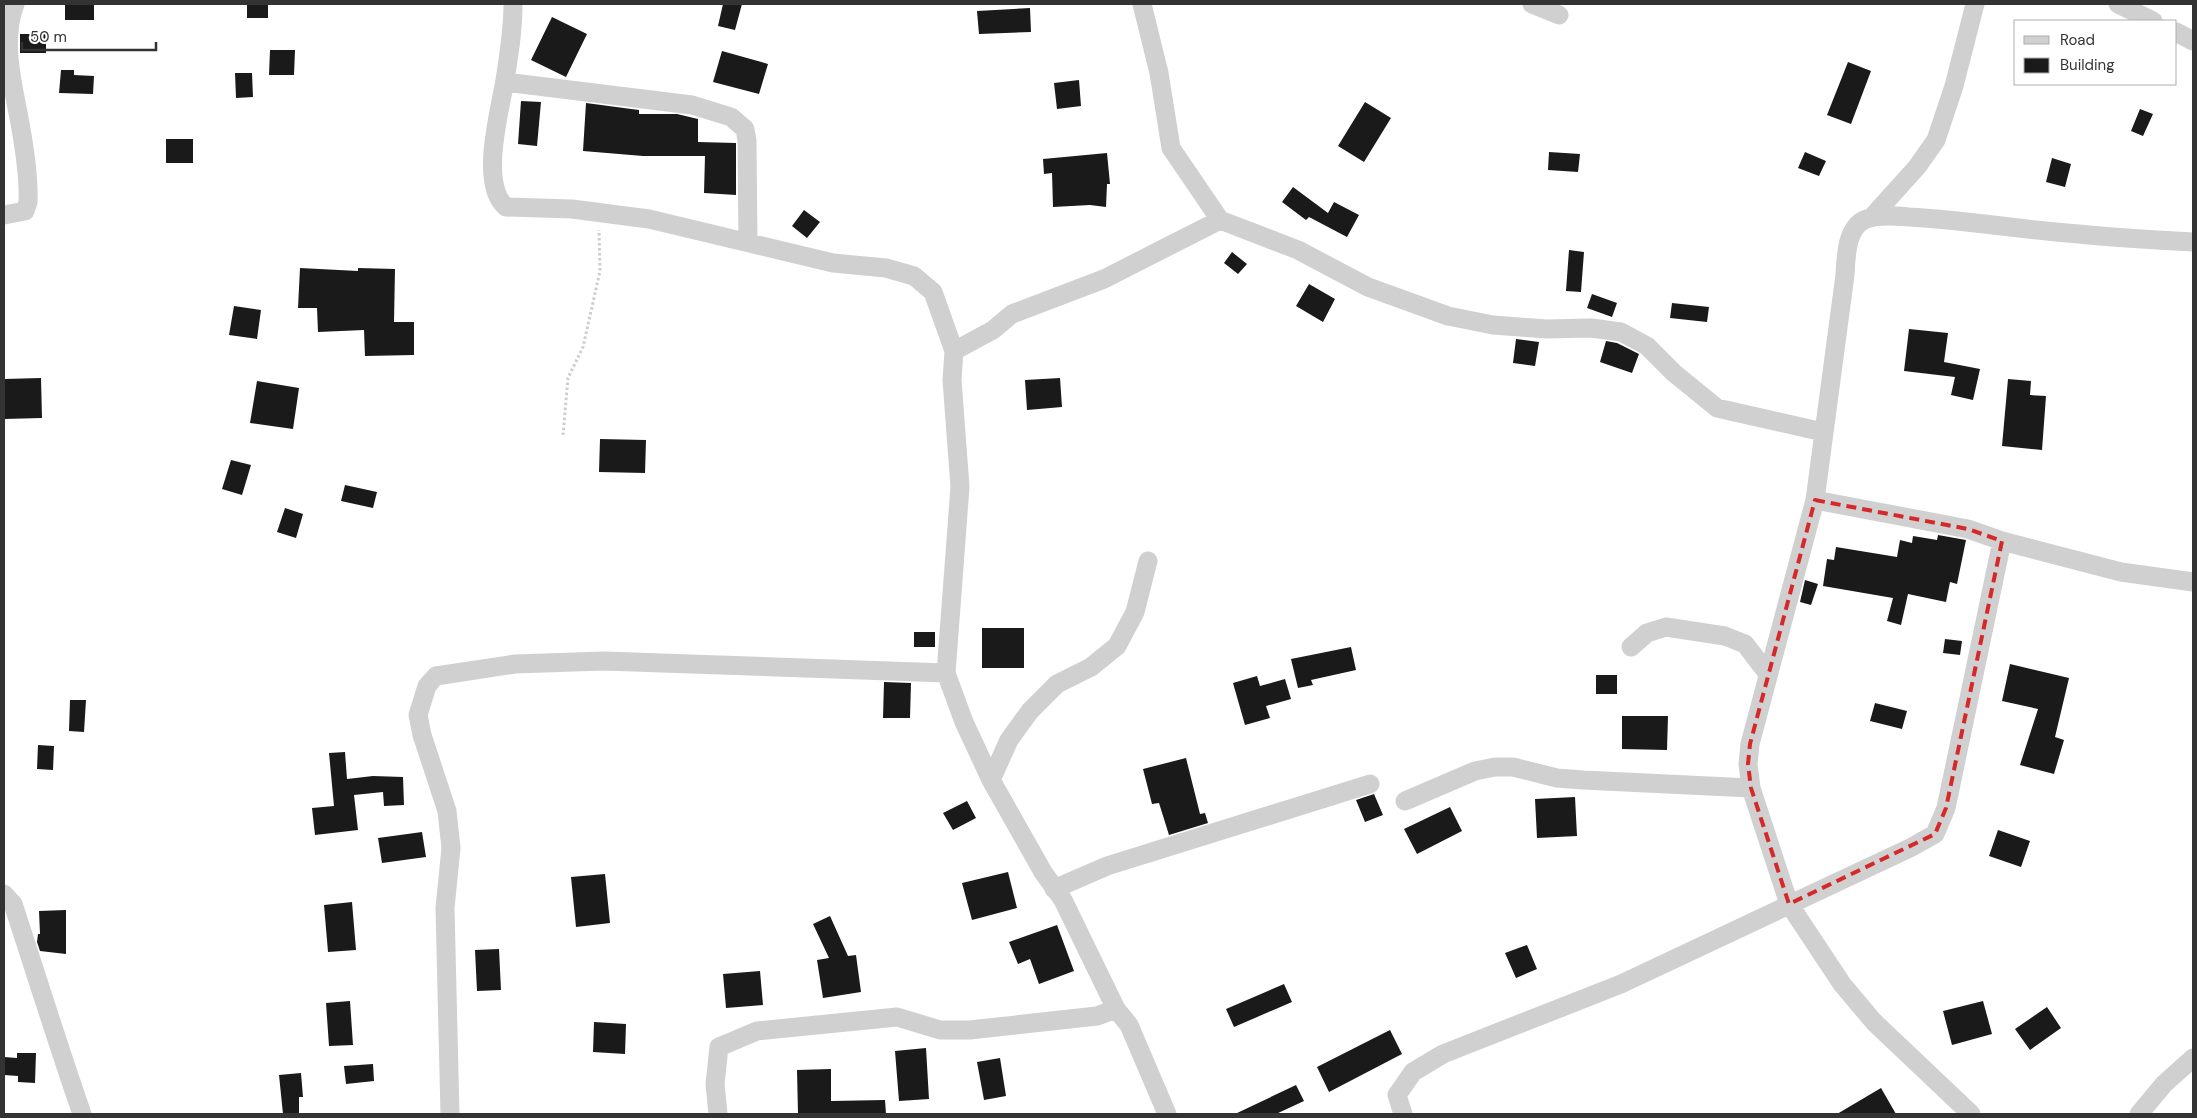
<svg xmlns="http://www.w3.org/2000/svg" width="2197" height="1118" viewBox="0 0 2197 1118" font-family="'DM Sans',sans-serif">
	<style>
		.building { fill: #1a1a1a }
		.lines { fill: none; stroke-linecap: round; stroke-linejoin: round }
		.path { stroke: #cdcdcd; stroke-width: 3; stroke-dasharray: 2.5 2.5; stroke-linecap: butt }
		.minor { stroke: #d0d0d0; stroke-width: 19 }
		.marked { fill: none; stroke: #d62828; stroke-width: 4; stroke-dasharray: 10 6; stroke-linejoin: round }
	</style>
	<rect width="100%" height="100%" fill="#fff"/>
	<path class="building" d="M65,4h29v16h-29z
		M247,4h21v14h-21z
		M723,4h19l-7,26 -17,-4z
		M1030,8l1,24 -52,2 -2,-23z
		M552,17l35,17 -21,43 -35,-17z
		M20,34h26v19h-26z
		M270,50h25l-1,25h-25z
		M722,51l46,13 -9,30 -46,-12z
		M1848,62l23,9 -20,53 -24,-9z
		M61,70h13v5l20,1 -1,18 -34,-1z
		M235,73h17l1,24 -17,1z
		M1079,80l2,26 -24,3 -3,-26z
		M521,101l20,1 -4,44 -19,-2z
		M1365,102l26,16 -27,44 -26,-16z
		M586,103l53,7v4h38l21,5v23l38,1v52l-32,-2 1,-37h-62l-60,-5z
		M2140,109l13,5 -10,22 -12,-5z
		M166,139h27v24h-27z
		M1549,152l31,2 -2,18 -30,-2z
		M1805,152l21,9 -7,15 -21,-8z
		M1107,153l3,31h-3l-1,23 -16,-2 -37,2 -1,-34 -8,1 -1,-15z
		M2052,158l19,6 -6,23 -19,-5z
		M1293,187l35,26 6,-11 25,13 -12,22 -38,-20 -3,3 -24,-18z
		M804,210l16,12 -13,16 -15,-12z
		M1569,250l15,2 -3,40 -15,-1z
		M1232,252l15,12 -9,10 -14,-11z
		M300,268l58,3v-3l37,1 -1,53h20v33l-49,1 -1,-26 -46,2 -1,-24h-19z
		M1309,284l26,15 -12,23 -27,-16z
		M1592,294l25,9 -5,14 -25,-9z
		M1672,303l37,4 -2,15 -37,-4z
		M234,306l27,4 -4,29 -28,-4z
		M1909,329l39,4 -4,29 36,7 -7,31 -22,-5 4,-18 -51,-6z
		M1516,339l23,3 -4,24 -22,-3z
		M1606,341l11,2 22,11 -7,19 -32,-11z
		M41,378l1,40 -38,1v-40z
		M1060,378l2,29 -35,3 -2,-30z
		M2008,379l23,2 -1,14 16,1 -4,54 -40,-4z
		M257,381l42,7 -6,41 -43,-6z
		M600,439l46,1 -1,33 -46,-1z
		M231,460l20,5 -9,30 -20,-6z
		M345,485l32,7 -4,16 -32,-7z
		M285,508l18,6 -7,24 -19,-6z
		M1938,535l28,5 -9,44 -7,-2 -4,20 -38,-8 -7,31 -14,-4 6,-23 -70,-12 4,-27 7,1 2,-13 61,10 3,-17 12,3 1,-7 24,4z
		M1805,580l13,4 -7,21 -11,-3z
		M982,628h42v40h-42z
		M914,632h21v15h-21z
		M1945,639l17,2 -2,14 -17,-2z
		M1351,647l5,23 -45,10 2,5 -15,3 -7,-29z
		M2010,664l59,14 -14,59 9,3 -10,34 -34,-9 18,-56 -36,-8z
		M1596,675h21v19h-21z
		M1257,676l3,10 25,-7 6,20 -25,7 4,12 -25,7 -12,-42z
		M884,682l27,1 -1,35h-27z
		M70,700h16l-2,32 -15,-1z
		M1875,703l32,8 -5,18 -32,-8z
		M1622,716h46l-1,34 -45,-1z
		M38,745l16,1 -1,24 -16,-1z
		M345,752l2,27 26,-3 30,1 1,28 -20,1 -1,-14 -29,3 4,35 -43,5 -3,-27 22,-2 -5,-53z
		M1186,758l14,56 5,-1 3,10 -39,12 -10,-32 -7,1 -9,-35z
		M1374,794l9,21 -18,7 -9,-22z
		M1575,797l2,39 -40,2 -2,-39z
		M967,801l9,17 -23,12 -10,-17z
		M1450,807l12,24 -45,23 -13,-25z
		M1998,830l32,11 -9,26 -32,-11z
		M422,832l4,25 -44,6 -4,-25z
		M1008,872l9,36 -45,12 -10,-37z
		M605,874l5,49 -34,4 -5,-50z
		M352,902l4,48 -28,2 -4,-47z
		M66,910v44l-26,-3 -3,-9 1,-8h2l-1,-23z
		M830,916l18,40 8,-1 5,37 -38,6 -6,-38 12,-2 -16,-34z
		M1057,925l17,46 -35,13 -9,-25 -12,5 -9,-22z
		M1527,945l10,24 -21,9 -11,-25z
		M499,949l2,41 -24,1 -2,-41z
		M760,971l3,34 -37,3 -3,-34z
		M1284,984l8,18 -58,25 -8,-18z
		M350,1001l3,44 -24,1 -3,-43z
		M1983,1001l9,33 -40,11 -9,-34z
		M2047,1007l14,21 -31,22 -15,-21z
		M594,1022l32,2 -1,30 -32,-2z
		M1390,1030l12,24 -73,38 -12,-25z
		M926,1048l3,51 -30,2 -4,-50z
		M17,1053h19l-1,30 -17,-1v-6l-14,-1v-18l13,1z
		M1000,1058l6,38 -22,4 -7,-38z
		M373,1064l1,17 -28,3 -2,-18z
		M831,1069v32l54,-1 1,14h-88l-1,-44z
		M301,1073l2,24h-4v17h-16l-4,-39z
		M1296,1085l8,16 -28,13h-41z
		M1881,1088l15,26h-59z"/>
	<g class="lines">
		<path class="path" d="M563,435l5,-57 15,-31 17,-76 -1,-41"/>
		<path class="minor" d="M513,4c0,26 -4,51 -8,76 -5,31 -26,104 1,127l66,2 77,10 184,44 53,5 28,8 19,16 21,59 -2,29 8,107 -14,186 18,49 27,58 52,92 20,28 53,109 13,16 38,89
			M1142,4l17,69 12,75 49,72 78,30 70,37 80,29 45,9 53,4 45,-1 30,4 26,14 27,27 43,35 106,24
			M1532,4l27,11
			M2118,4l35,17
			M2176,32l17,9
			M505,82l187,23 39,12 14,12 2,12 1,101
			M4,215l21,-4 3,-9c1,-23 -3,-50 -7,-73 -7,-41 -21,-86 -6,-125
			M1871,218l46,-51 19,-27 18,-54 21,-82
			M954,351l39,-21 19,-16 92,-35 116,-59
			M1815,500l153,29 34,12 119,31 72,10
			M1631,647l16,-14 19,-6 59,9 20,8 23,30
			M991,780l18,-40 21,-29 27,-27 34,-17 26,-21 18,-34 13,-51
			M1405,801l70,-30 20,-4h18l44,11 26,2 168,8
			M1054,889l53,-23 263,-82
			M4,894l9,10c23,70 45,141 69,210
			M450,1114l-5,-206 6,-60 -4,-37 -25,-76 -4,-20 9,-29 9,-10 79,-12 89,-3 342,12
			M718,1114l-3,-30 4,-37 38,-16 140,-14 43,13h30l127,-14 19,-7
			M1403,1114l-6,-19 16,-23 30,-18 178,-70 289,-136 25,-14 11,-26 56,-267
			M1971,1114l-97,-92 -32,-38 -53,-80 -38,-116 -3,-24 2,-20 65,-244 30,-225c1,-17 1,-46 19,-55 12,-6 32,-4 45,-3 57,3 114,13 170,17 38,4 76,6 114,8
			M2139,1114l25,-30 29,-26"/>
	</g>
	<path class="marked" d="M1815,500l153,29 34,12 -56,267 -11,26 -146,70 -38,-116 -3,-24 2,-20z"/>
	<rect width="2197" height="1118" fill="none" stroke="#333333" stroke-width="10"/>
	<rect x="2014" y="20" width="162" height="65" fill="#ffffff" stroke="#adadad"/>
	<rect x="2024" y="36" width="25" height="8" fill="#d0d0d0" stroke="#adadad"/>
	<text x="2060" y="45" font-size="15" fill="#333333">Road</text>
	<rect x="2024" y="58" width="25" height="15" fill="#1a1a1a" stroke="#adadad"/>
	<text x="2060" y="70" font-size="15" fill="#333333">Building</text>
	<path d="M22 42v8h134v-8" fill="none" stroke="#333333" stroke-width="2.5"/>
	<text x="30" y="42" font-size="15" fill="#333333" stroke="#ffffff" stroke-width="4" paint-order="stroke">50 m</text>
</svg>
